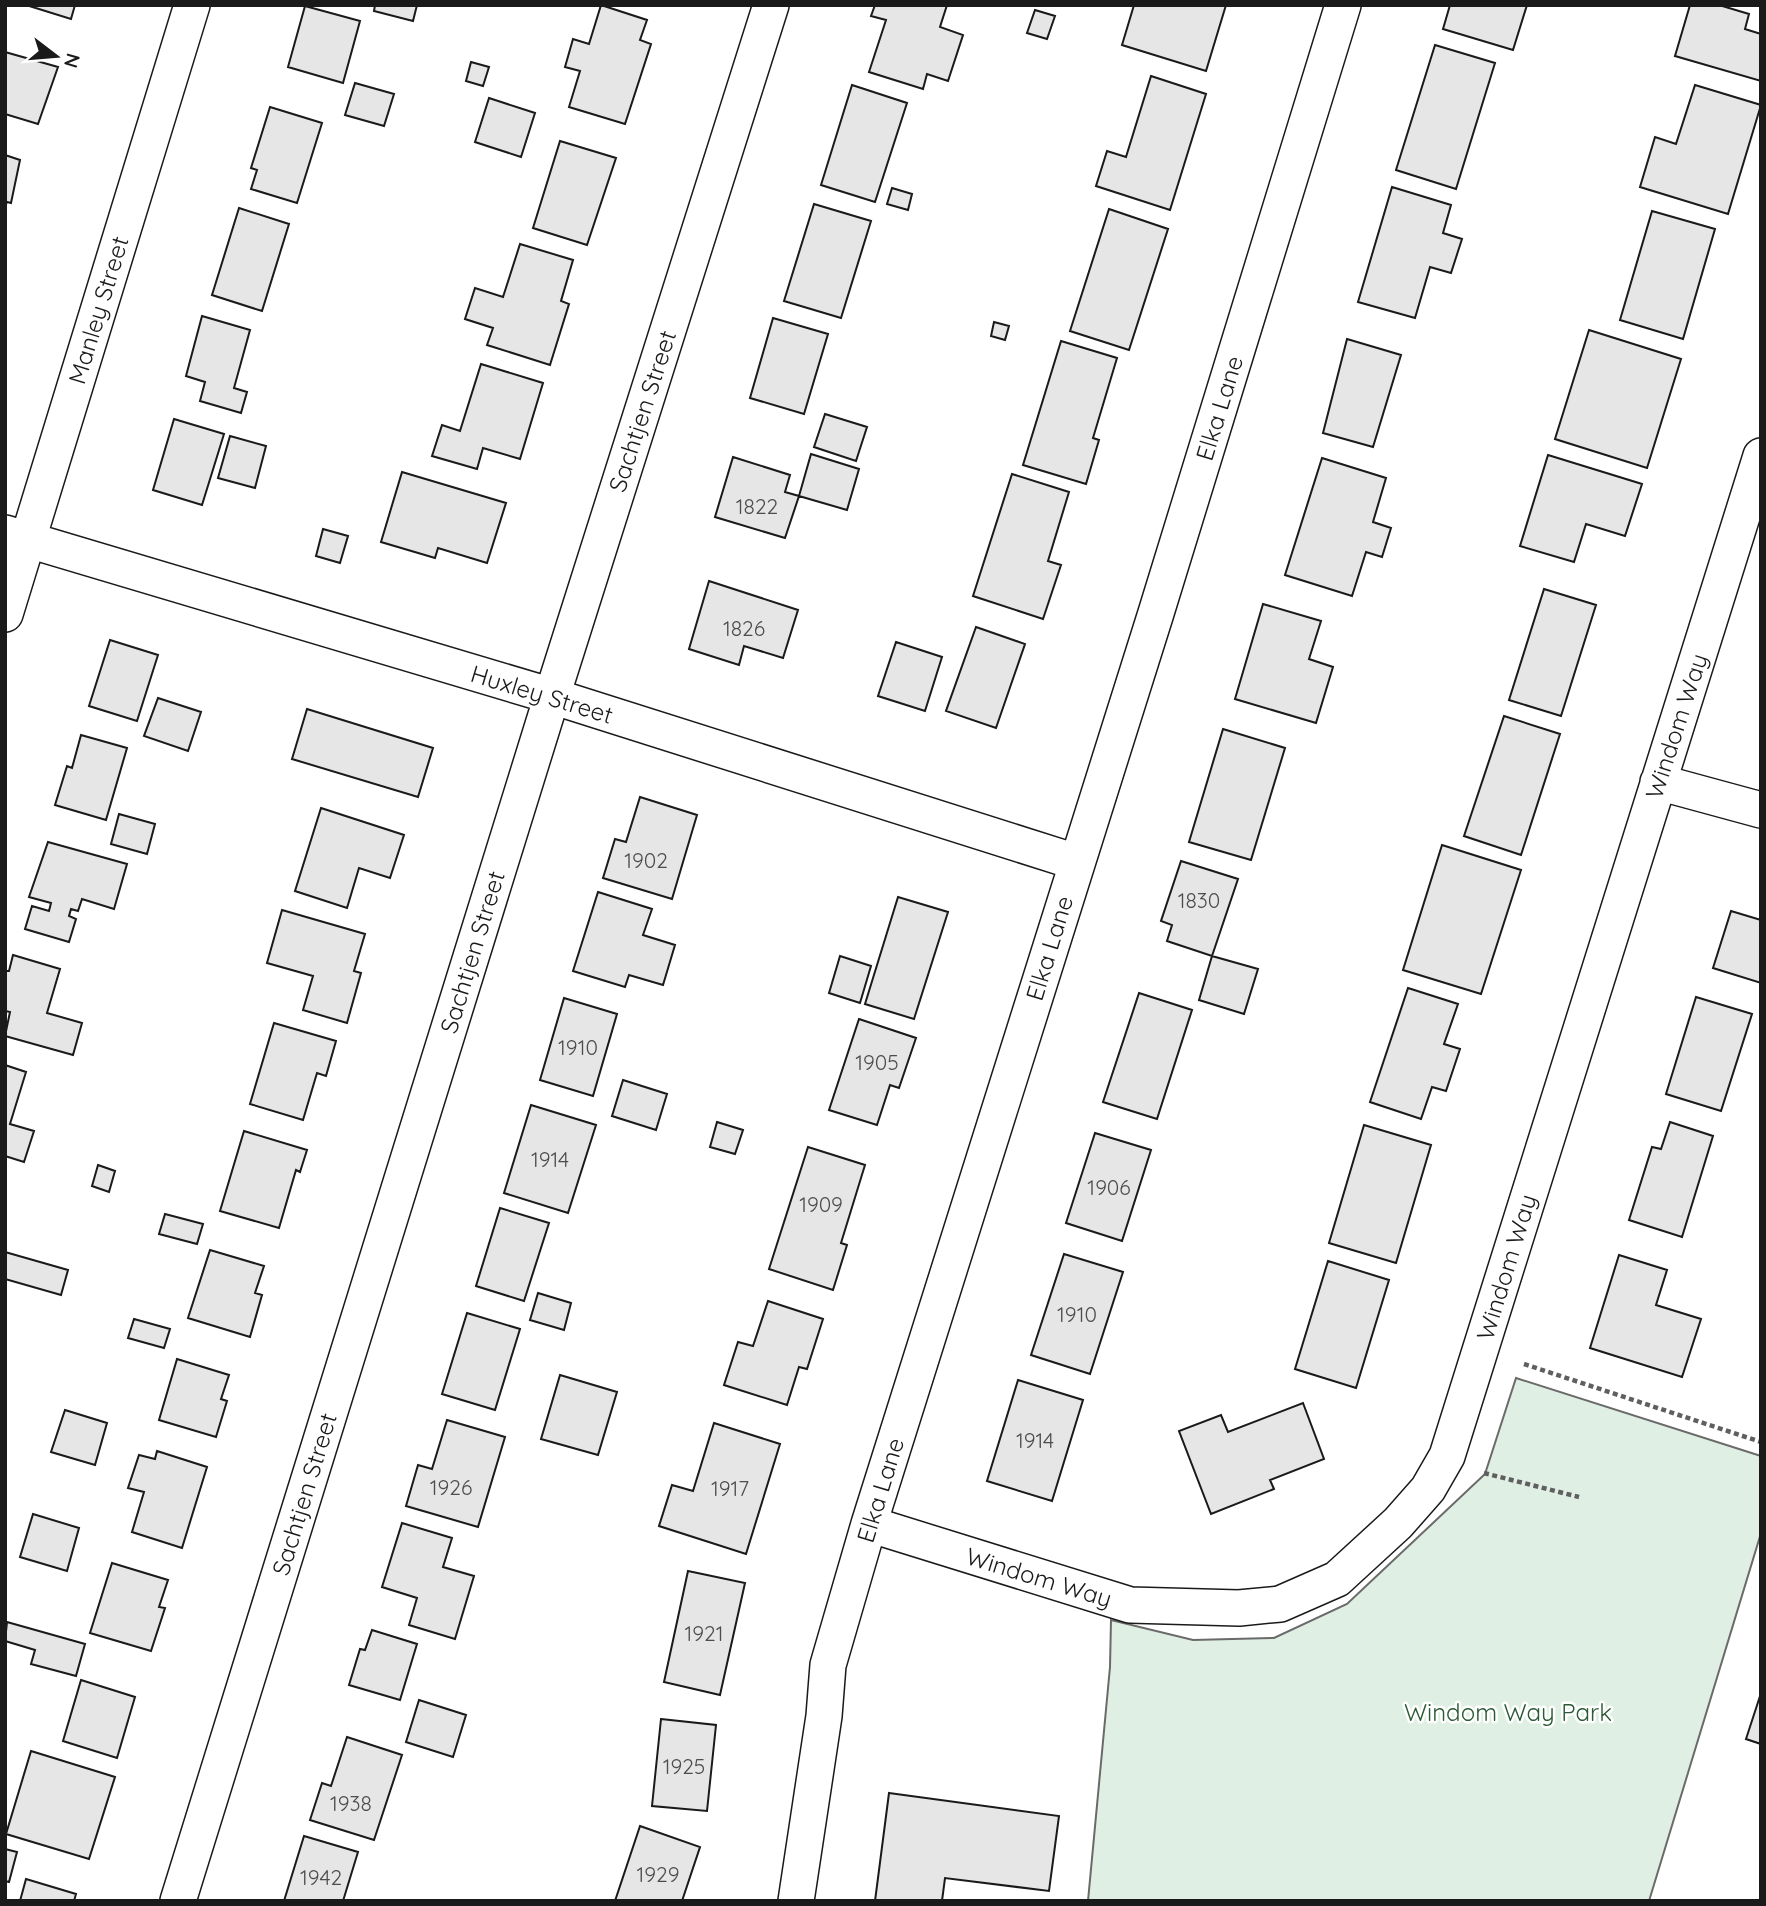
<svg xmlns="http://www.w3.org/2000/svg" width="1766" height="1906" viewBox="0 0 1766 1906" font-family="Quicksand,sans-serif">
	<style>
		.green { fill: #e0efe3; stroke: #6a6a6a; stroke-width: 2 }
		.building { fill: #e6e6e6; stroke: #1a1a1a; stroke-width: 2 }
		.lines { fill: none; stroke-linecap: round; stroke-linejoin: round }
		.minor-casing { stroke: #1a1a1a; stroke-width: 38 }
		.path { stroke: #5f5f5f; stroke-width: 4.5; stroke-dasharray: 5 3.5; stroke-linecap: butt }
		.minor { stroke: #fff; stroke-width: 35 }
		.labels { text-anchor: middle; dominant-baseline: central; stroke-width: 5; stroke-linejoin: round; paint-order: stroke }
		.number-label { font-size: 21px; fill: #4d4d4d }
		.street-label { font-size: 24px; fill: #1a1a1a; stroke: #fff }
		.park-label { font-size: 24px; fill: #2b5a34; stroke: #fff }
	</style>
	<rect width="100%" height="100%" fill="#fff"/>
	<path class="green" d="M1516,1378l245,78v77l-112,368h-561l22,-234 1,-47 82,20 81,-2 73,-34 138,-130z"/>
	<path class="building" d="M26,5h49l-4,14z
		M375,5h42l-4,16 -39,-10z
		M601,5l46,15 -7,20 11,4 -26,80 -56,-17 11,-36 -15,-4 8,-28 16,5z
		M875,5h72l-7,22 23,8 -15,46 -21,-7 -4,15 -54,-17 17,-52 -15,-4z
		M1134,5h92l-20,66 -84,-26z
		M1450,5h77l-14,45 -70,-21z
		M1690,5h29l30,9 -4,15 16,5v47l-86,-25z
		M305,6l55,15 -17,62 -55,-16z
		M1035,10l20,6 -8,23 -20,-6z
		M1435,45l60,18 -39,126 -60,-19z
		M5,52l53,15 -20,57 -33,-10z
		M471,62l18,5 -6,19 -17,-5z
		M1151,76l55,18 -36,116 -74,-24 11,-35 19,6z
		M355,83l39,11 -10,32 -39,-11z
		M852,85l55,18 -32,99 -54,-17z
		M1695,85l66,20 -33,109 -88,-27 15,-50 21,7z
		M489,98l46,15 -14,44 -46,-15z
		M270,107l52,16 -25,80 -46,-14 6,-19 -6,-2z
		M560,141l56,17 -29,87 -54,-17z
		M5,155l15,5 -9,43 -4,-1 -2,5z
		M1392,187l59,18 -8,28 19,6 -11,34 -21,-6 -15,51 -57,-16z
		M892,188l20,6 -4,16 -21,-6z
		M814,204l57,17 -30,97 -57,-17z
		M239,208l50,16 -27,87 -50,-16z
		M1109,209l59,20 -39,121 -59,-19z
		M1652,211l63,18 -32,110 -63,-19z
		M520,244l53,16 -12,41 8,3 -19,61 -63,-20 6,-17 -28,-9 10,-31 28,9z
		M202,316l48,14 -16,58 13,4 -6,21 -41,-12 5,-19 -19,-6z
		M773,318l55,16 -24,80 -54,-16z
		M994,322l15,4 -4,14 -14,-4z
		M1589,330l92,29 -34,109 -92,-29z
		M1347,339l54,16 -28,92 -50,-14z
		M1061,341l56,17 -24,80 6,2 -13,44 -63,-19z
		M481,364l62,19 -23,76 -37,-11 -6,21 -45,-13 10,-31 18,6z
		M825,414l42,13 -11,34 -42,-14z
		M174,419l50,15 -22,71 -49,-15z
		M230,436l36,10 -11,42 -37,-10z
		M811,454l48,15 -12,41 -48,-14z
		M1548,455l94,29 -17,52 -39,-12 -12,38 -54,-16z
		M733,457l57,18 -5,17 14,4 -14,42 -70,-21z
		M1322,458l64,20 -13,44 18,6 -9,29 -16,-5 -14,44 -67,-21z
		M402,472l104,31 -19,60 -49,-15 -3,10 -54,-16z
		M1012,474l57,18 -21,69 13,4 -18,54 -70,-23z
		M323,529l25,7 -8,27 -24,-7z
		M709,581l89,29 -15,48 -39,-12 -5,19 -50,-16z
		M1544,589l52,16 -35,111 -52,-16z
		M1263,604l58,17 -12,38 24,8 -17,56 -81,-24z
		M976,627l49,17 -29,84 -50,-17z
		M110,640l48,15 -21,66 -48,-15z
		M896,642l46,15 -17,54 -47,-15z
		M158,698l43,14 -13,39 -44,-15z
		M307,709l126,39 -15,49 -126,-38z
		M1504,716l56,18 -39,121 -57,-19z
		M1223,729l62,19 -34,112 -62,-18z
		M81,735l46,13 -21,72 -51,-15 12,-39 5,2z
		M640,797l57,18 -25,84 -69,-21 12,-39 11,3z
		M321,808l83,27 -14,43 -31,-10 -12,40 -52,-17z
		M119,814l36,10 -8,30 -36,-10z
		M48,842l79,22 -13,45 -32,-10 -4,12 -7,-2 -2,7 7,3 -7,23 -44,-13 7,-23 17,5 2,-8 -22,-6z
		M1442,845l79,25 -40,124 -78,-24z
		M1181,861l57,18 -26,77 -45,-15 5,-16 -11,-4z
		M598,892l54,17 -9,26 32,10 -12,40 -34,-10 -4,12 -52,-16z
		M898,897l50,15 -34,107 -49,-15z
		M282,910l83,24 -11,37 7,2 -14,50 -44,-13 10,-34 -46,-13z
		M1731,911l30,9v63l-48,-15z
		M13,955l47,14 -13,44 35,10 -9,32 -68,-19 5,-24 -5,-1v-40h4z
		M840,956l31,10 -11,37 -31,-10z
		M1212,956l46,13 -14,45 -45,-14z
		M1408,988l50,16 -14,40 16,5 -14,42 -14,-4 -11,32 -51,-17z
		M1139,993l53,17 -35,109 -54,-17z
		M1696,997l56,17 -31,97 -55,-17z
		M564,998l53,16 -24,82 -53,-16z
		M859,1019l57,19 -17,50 -9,-3 -13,40 -48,-15z
		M274,1023l62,18 -10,35 -9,-3 -14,47 -53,-16z
		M5,1065l21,7 -16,52 24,7 -10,31 -19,-6z
		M623,1080l44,14 -11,36 -44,-14z
		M531,1105l65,20 -28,88 -64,-20z
		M717,1122l26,8 -8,24 -25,-7z
		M1670,1122l43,14 -31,101 -53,-17 23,-73 9,2z
		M1364,1125l67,20 -35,118 -67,-20z
		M244,1131l63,19 -7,22 -4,-2 -17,58 -59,-17z
		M1095,1133l56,17 -29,91 -56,-18z
		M808,1147l57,18 -24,78 6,2 -14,45 -64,-21z
		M98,1165l17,6 -6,21 -17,-6z
		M500,1208l49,15 -25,78 -48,-15z
		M165,1214l38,10 -6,20 -38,-10z
		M210,1250l54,16 -9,27 7,2 -12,42 -62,-19z
		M5,1252l63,18 -7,25 -56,-16z
		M1064,1254l59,18 -33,102 -59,-19z
		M1619,1255l48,15 -11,35 45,14 -19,58 -92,-29z
		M1328,1261l61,19 -33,108 -61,-19z
		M538,1293l33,10 -7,27 -34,-10z
		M768,1301l55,18 -16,50 -8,-2 -12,38 -63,-20 14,-43 15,4z
		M467,1313l53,16 -25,81 -53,-16z
		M134,1319l36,10 -6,19 -36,-10z
		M177,1359l52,16 -8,24 6,2 -11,36 -57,-17z
		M560,1375l57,17 -19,63 -57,-16z
		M1018,1380l65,20 -31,101 -65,-20z
		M1303,1403l21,56 -54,21 4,9 -63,25 -32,-83 42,-16 7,17z
		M65,1410l42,13 -12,42 -44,-13z
		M447,1420l58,17 -27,90 -72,-21 12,-41 14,4z
		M714,1423l66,21 -34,110 -87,-28 13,-41 21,6z
		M157,1451l50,16 -25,81 -50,-16 12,-40 -16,-4 11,-33 16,4z
		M33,1514l46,14 -12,43 -47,-14z
		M402,1523l50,15 -9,29 31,9 -19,63 -46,-14 8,-27 -35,-11z
		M112,1563l56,17 -9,27 6,1 -14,43 -61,-18z
		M688,1571l57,12 -25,112 -56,-13z
		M7,1622l78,22 -9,32 -45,-12 4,-14 -30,-9z
		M372,1630l45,14 -17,56 -51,-15 11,-36 5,1z
		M81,1680l54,17 -18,61 -54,-17z
		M1761,1693v51l-15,-5z
		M419,1700l47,15 -13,42 -47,-15z
		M661,1719l55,6 -9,86 -55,-5z
		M347,1737l55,18 -28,85 -64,-20 12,-37 9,3z
		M31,1751l84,26 -26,82 -83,-25z
		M889,1793l170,23 -10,75 -104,-13 -3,23h-67z
		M640,1826l60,21 -18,54h-67z
		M304,1836l54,16 -15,49h-59z
		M5,1849l12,3 -8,30 -4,-1z
		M26,1879l50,15 -2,7h-54z"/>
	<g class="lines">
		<defs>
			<path id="minor" d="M5,533l547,163 524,166
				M5,614l187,-609
				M1658,782l103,28
				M869,1524l261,81 109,3 41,-4 57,-25 61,-56 30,-34 19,-33 314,-1000
				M178,1901l374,-1205 219,-691
				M796,1901l28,-185 4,-51 41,-141 287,-911 187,-608"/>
		</defs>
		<use href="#minor" class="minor-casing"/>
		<path class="path" d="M1524,1364l237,78
			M1484,1473l95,24"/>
		<use href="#minor" class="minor"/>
	</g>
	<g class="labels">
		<g class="number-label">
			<text x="757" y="506">1822</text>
			<text x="744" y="628">1826</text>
			<text x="646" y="860">1902</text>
			<text x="1199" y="900">1830</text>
			<text x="578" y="1047">1910</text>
			<text x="877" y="1062">1905</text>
			<text x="550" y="1159">1914</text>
			<text x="1109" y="1187">1906</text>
			<text x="821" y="1204">1909</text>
			<text x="1077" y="1314">1910</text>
			<text x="1035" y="1440">1914</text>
			<text x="451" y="1487">1926</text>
			<text x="730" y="1488">1917</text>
			<text x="704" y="1633">1921</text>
			<text x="684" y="1766">1925</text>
			<text x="351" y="1803">1938</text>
			<text x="658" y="1874">1929</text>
			<text x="321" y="1877">1942</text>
		</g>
		<g class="street-label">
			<text transform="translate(98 310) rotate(-73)">Manley Street</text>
			<text transform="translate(1219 408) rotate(-73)">Elka Lane</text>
			<text transform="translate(642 411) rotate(-72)">Sachtjen Street</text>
			<text transform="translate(542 694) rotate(17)">Huxley Street</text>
			<text transform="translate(1676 726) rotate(-72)">Windom Way</text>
			<text transform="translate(1049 948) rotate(-73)">Elka Lane</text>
			<text transform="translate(472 952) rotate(-73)">Sachtjen Street</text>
			<text transform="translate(1506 1267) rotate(-73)">Windom Way</text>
			<text transform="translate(880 1490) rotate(-73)">Elka Lane</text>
			<text transform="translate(304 1494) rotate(-73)">Sachtjen Street</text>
			<text transform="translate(1039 1577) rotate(17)">Windom Way</text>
		</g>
		<g class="park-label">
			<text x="1508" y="1712">Windom Way Park</text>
		</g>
	</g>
	<rect width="1766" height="1906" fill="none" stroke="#1a1a1a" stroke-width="14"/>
	<g transform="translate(56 56) rotate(106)" stroke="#ffffff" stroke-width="5" paint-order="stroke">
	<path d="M0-5L12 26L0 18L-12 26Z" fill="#1a1a1a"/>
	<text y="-10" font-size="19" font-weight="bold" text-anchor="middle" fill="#1a1a1a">N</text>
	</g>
</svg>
